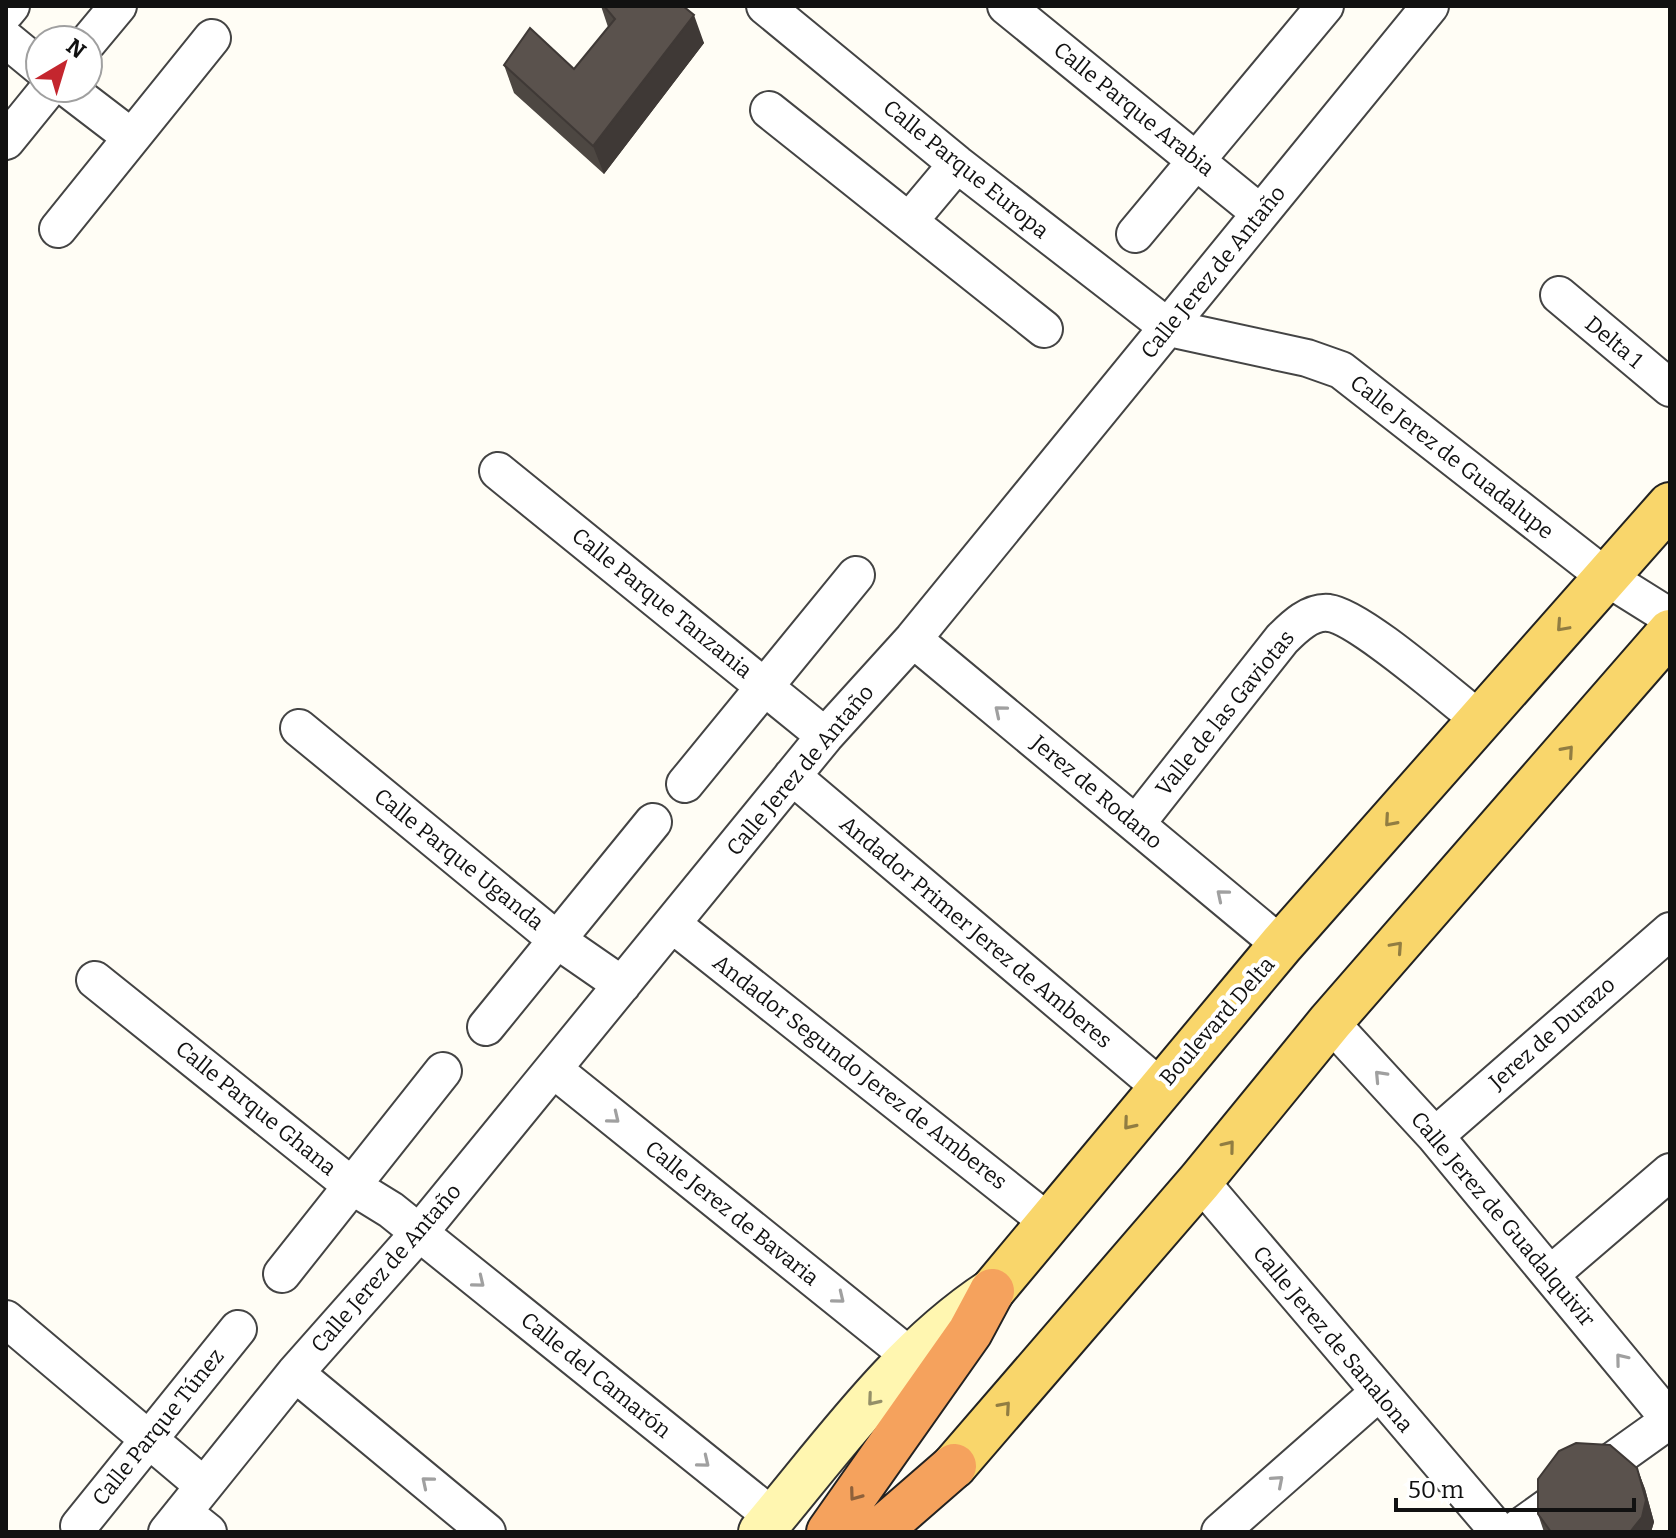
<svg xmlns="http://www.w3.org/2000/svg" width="1676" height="1538" viewBox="0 0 1676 1538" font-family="Bitter,serif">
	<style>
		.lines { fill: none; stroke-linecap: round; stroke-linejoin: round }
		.minor-casing { stroke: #444; stroke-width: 40 }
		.secondary-casing { stroke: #333; stroke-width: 48 }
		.primary-casing { stroke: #222; stroke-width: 48 }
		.motorway-casing { stroke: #222; stroke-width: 48 }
		.minor { stroke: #fff; stroke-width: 36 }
		.secondary { stroke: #fff6b0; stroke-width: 44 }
		.primary { stroke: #f9d66b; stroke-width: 44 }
		.motorway { stroke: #f5a25d; stroke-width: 44 }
		.wall { fill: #4d4742 }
		.shaded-wall { fill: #3f3936 }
		.building { fill: #5a524d; stroke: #3f3936; stroke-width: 2 }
		.oneway { stroke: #917d42 }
		.oneway2 { stroke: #a0a0a0 }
		.oneway3 { stroke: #948f68 }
		.oneway4 { stroke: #8e613b }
		.labels { text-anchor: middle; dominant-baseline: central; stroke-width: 8; stroke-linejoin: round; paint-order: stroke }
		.street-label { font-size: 22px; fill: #111; stroke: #fff }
	</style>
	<rect width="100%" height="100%" fill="#fffdf5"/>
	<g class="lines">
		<defs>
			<path id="minor" d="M765,6l192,158 212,164 138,30 34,12 265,207 64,40
				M1006,6l254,207
				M6,12l5,-6
				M6,39l34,28
				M88,42l30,-36
				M67,88l64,49
				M769,110l275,219
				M6,141l43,-53
				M910,220l47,-56
				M58,229l154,-191
				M1135,234l190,-228
				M1559,295l111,93
				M498,471l327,265
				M913,639l368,306
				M299,728l258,212 65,45
				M792,776l368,311
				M685,784l171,-209
				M1136,824l146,-185c12,-12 28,-28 47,-26 31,4 121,84 150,106
				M672,924l375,297
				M95,980l257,206 39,24 382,307
				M1330,1022l105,114 235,284 -157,112
				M486,1027l167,-205
				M553,1069l358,288
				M1435,1136l235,-205
				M1200,1181l299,351
				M282,1274l161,-203
				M1551,1274l119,-102
				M6,1319l198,167
				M295,1373l192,159
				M183,1512l25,20
				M79,1526l159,-197
				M167,1532l128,-159 124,-140 406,-497 88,-97 517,-633
				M1220,1532l159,-140"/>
			<path id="secondary" d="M761,1532c71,-84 138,-180 231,-241"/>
			<path id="primary" d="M992,1291l289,-346 389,-440
				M954,1466l246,-285 130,-159 340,-390"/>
			<path id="motorway" d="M829,1532l141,-200 22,-41
				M878,1532l76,-66"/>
		</defs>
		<use href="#minor" class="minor-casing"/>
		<use href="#secondary" class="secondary-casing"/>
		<use href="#primary" class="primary-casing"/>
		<use href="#motorway" class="motorway-casing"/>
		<use href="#minor" class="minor"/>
		<use href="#secondary" class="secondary"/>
		<use href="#primary" class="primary"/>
		<use href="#motorway" class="motorway"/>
	</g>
	<path class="wall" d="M601,6h82l21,37 -100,131 -90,-81 -10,-28 70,4 34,-42z
		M1637,1468l8,21 9,33 -3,10h-107l-6,-18z"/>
	<path class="shaded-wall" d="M694,15l10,28 -100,131 -11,-28z
		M1637,1468l8,21 9,33 -3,10h-21z"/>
	<path class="building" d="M604,6h79l11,9 -101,131 -89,-81 26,-37 44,41 41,-50z
		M1576,1443l34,2 27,23 9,32 -4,17 -12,15h-79l-13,-18v-35l21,-28z"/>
	<defs><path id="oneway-chevron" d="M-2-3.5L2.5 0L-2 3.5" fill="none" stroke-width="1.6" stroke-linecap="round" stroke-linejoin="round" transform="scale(2)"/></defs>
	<g class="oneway">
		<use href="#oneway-chevron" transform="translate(1562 626) rotate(132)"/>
		<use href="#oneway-chevron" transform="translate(1568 751) rotate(-49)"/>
		<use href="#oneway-chevron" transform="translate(1390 821) rotate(131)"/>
		<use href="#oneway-chevron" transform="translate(1397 947) rotate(-48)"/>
		<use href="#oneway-chevron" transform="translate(1129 1124) rotate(130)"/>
		<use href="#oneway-chevron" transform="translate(1229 1146) rotate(-51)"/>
		<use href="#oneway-chevron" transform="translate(1005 1407) rotate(-49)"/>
	</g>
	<g class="oneway2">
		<use href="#oneway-chevron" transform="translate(1000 711) rotate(-140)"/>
		<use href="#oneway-chevron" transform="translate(1222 895) rotate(-140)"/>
		<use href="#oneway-chevron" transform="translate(1380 1076) rotate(-133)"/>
		<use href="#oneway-chevron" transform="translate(614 1118) rotate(39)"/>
		<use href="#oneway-chevron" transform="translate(479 1282) rotate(39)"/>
		<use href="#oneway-chevron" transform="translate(839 1298) rotate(39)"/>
		<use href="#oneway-chevron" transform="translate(1621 1359) rotate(-129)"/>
		<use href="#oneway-chevron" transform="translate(704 1462) rotate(39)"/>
		<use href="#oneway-chevron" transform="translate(1278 1481) rotate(-41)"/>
		<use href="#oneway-chevron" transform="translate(427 1482) rotate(-140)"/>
	</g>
	<use class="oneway3" href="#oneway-chevron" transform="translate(873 1400) rotate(130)"/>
	<use class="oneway4" href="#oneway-chevron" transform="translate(855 1495) rotate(126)"/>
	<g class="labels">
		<g class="street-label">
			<text transform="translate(1134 109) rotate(39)">Calle Parque Arabia</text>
			<text transform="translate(966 169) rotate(39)">Calle Parque Europa</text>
			<text transform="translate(1213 272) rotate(-51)">Calle Jerez de Antaño</text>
			<text transform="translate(1614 342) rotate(40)">Delta 1</text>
			<text transform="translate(1452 457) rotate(38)">Calle Jerez de Guadalupe</text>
			<text transform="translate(662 603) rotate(39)">Calle Parque Tanzania</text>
			<text transform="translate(1225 713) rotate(-51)">Valle de las Gaviotas</text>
			<text transform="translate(800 770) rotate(-50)">Calle Jerez de Antaño</text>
			<text transform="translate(1097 792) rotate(40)">Jerez de Rodano</text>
			<text transform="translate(459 859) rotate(39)">Calle Parque Uganda</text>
			<text transform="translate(976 932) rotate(40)">Andador Primer Jerez de Amberes</text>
			<text transform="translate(1217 1021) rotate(-49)">Boulevard Delta</text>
			<text transform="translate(1552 1033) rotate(-41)">Jerez de Durazo</text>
			<text transform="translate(860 1072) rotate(38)">Andador Segundo Jerez de Amberes</text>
			<text transform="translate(256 1108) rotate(39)">Calle Parque Ghana</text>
			<text transform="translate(732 1213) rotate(39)">Calle Jerez de Bavaria</text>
			<text transform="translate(1503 1219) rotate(50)">Calle Jerez de Guadalquivir</text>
			<text transform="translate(386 1268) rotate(-49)">Calle Jerez de Antaño</text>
			<text transform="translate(1333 1339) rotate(50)">Calle Jerez de Sanalona</text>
			<text transform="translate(596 1375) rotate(39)">Calle del Camarón</text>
			<text transform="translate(158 1427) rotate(-51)">Calle Parque Túnez</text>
		</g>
	</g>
	<rect width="1676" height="1538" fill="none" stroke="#111111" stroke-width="16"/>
	<g transform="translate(64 64) rotate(38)"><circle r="38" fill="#ffffff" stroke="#a0a0a0" stroke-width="2"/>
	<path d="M0-6L14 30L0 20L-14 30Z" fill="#c4262e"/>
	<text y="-12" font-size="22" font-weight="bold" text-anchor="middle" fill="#111111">N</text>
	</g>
	<path d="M1396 1498v12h238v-12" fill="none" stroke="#111111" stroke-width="4"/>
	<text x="1408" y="1498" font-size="24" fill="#111111" stroke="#ffffff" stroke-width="6" paint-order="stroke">50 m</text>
</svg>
